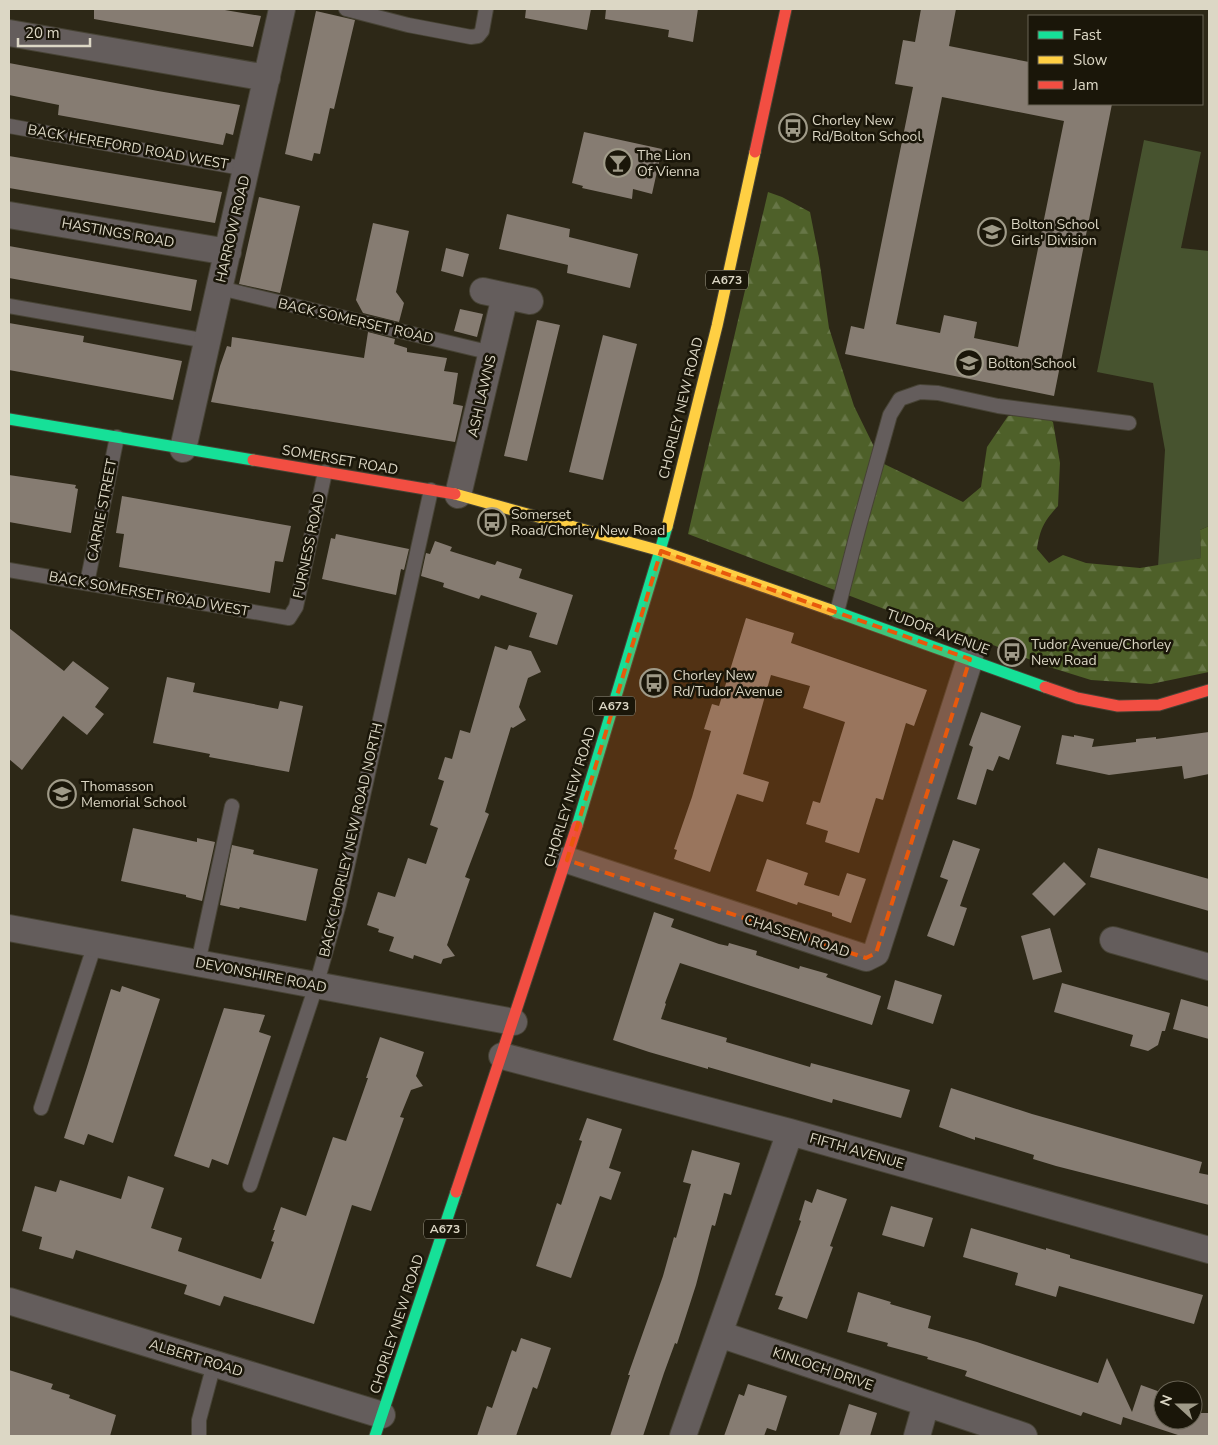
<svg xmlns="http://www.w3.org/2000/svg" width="1218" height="1445" viewBox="0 0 1218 1445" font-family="'Nunito Sans',sans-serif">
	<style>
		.green { fill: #47532f }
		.forest { fill: url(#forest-firs) }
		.building { fill: #867c72; fill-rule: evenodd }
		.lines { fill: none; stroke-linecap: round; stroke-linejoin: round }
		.lane-casing { stroke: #474335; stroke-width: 16 }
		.street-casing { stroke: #474335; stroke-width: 28 }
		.fast-casing { stroke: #474335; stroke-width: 13 }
		.slow-casing { stroke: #474335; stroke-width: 13 }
		.jam-casing { stroke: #474335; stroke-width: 13 }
		.lane { stroke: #645d5c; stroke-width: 14 }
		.street { stroke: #645d5c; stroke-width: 26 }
		.fast { stroke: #16e098; stroke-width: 11 }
		.slow { stroke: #ffcf43; stroke-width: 11 }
		.jam { stroke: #f24e42; stroke-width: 11 }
		.marked { fill: #e8590c; fill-opacity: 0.2; stroke: #e8590c; stroke-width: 4; stroke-dasharray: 10 6; stroke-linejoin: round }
		.labels { text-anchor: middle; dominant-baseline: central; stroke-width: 5; stroke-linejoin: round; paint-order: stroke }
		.shield { fill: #1a1609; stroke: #a29d8d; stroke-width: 1 }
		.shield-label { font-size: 12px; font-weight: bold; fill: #dcd7c5 }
		.poi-label { font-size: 14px; fill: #dcd7c5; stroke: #1a1609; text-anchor: start }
		.street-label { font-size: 14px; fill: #dcd7c5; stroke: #1a1609 }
	</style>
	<defs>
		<pattern id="forest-firs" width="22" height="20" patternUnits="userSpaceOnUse" patternTransform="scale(1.25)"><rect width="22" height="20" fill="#4e6029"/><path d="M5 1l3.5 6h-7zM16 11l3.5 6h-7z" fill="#677647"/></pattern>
	</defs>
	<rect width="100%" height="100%" fill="#2d2817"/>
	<path class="green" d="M1144,140l57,12 -20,96 28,3v275l-9,4 1,28 -43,9 7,-117 -12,-67 -56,-11z"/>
	<path class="forest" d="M768,192l14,5 28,15 9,46 10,70 25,78 28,57 81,39 18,-15 6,-40 21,-31 34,-3 11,9 7,41 -2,43c-14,15 -18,23 -21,43l12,14 14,-8 23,8 54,5 61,-10 -1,-28 9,-4v146l-58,12 -60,-4 -45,-14 -63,-25 -70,-21 -225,-86z"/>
	<path class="building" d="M94,9h125l42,7 -8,31 -159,-28z
		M526,9h65l-4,21 -62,-12z
		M606,9h92l-5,33 -25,-5 1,-7 -64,-11z
		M921,9h35l-7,37 80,16v42h83l-58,292 -209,-42 6,-28 13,3 49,-242 -18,-3 8,-44 12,2zM942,97l122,24 -46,226 -44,-9 3,-16 -33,-7 -4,18 -44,-9z
		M316,11l39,9 -21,89 -4,-1 -10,46 -6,-1 -2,8 -27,-7z
		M9,63l149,28 82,14 -7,30 -7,-2 -3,12 -165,-30 1,-10 -50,-10z
		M584,132l78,17 -10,45 -19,-5 -1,10 -50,-11 1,-2 -11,-3z
		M9,156l213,36 -7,31 -206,-35z
		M259,197l41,9 -20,87 -41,-9z
		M507,214l63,15 -1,8 69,17 -8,34 -63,-15 1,-8 -69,-16z
		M373,223l36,8 -13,61 8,11 -5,19 -36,-9 -7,-13z
		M9,246l188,34 -6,31 -182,-33z
		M446,248l23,6 -6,23 -22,-6z
		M460,309l23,5 -6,23 -23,-6z
		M537,320l23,5 -33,136 -23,-5z
		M9,323l75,13 -1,6 99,19 -9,39 -164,-30z
		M368,332l27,7 -1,5 13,4v4l40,6 -3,13 14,2 -5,31 10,2 -8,36 -244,-40 9,-36 7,-20 4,1 1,-10 132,21z
		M603,335l34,9 -34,136 -34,-8z
		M9,475l67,10 -1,3 3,1 -7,44 -62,-11z
		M122,496l169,30 -8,36 -8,-1 -5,32 -151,-26 5,-33 -8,-1z
		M336,534l73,15 -5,21 -3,-1 -5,26 -74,-16 9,-41 4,1z
		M435,541l17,6 -2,4 45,14 2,-4 25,8 -3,9 54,17 -16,50 -28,-8 8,-24 -56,-18 -2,4 -36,-12 1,-4 -23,-7 5,-23 4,1z
		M746,618l48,15 -3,10 136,47 -13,36 -8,-3 -23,77 -7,-2 -17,55 -34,-11 3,-11 -22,-7 7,-23 7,2 25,-81 -42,-14 7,-22 -39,-11 -28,99 26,8 -6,20 -26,-8 -27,78 -36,-13 3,-9 -3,-1 18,-52 19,-66 -7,-2 8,-25 7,2z
		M9,628l55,43 9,-10 36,27 -14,19 9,7 -17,21 -24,-19 -41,54 -13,-11z
		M509,645l22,6 10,21 -13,6 -9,29 7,13 -13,8 -2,-1 -26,85 4,2 -24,63 5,2 -23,66 8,11 -12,3 -2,5 -27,-9 -1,4 -24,-8 5,-14 -16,-5 1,-3 -12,-4 11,-33 17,5 13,-39 18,6 12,-36 -8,-3 14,-44 -6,-2 7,-22 7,2 8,-29 10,3 25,-87 12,4z
		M167,677l28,6 -2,9 85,17 2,-8 23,5 -14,66 -80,-15 1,-3 -57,-11z
		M981,712l40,14 -12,34 -10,-4 -6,15 -6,-2 -11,36 -19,-6 16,-52 -4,-2z
		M1209,732v42l-25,5 -2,-13 -73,9 -53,-11 6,-29 12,2v-2l20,4 -2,8 44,-5v-3l20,-2v2z
		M133,828l64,14v-4l18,4 -13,59 -16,-4v-2l-65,-14z
		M953,840l27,9 -20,57 7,2 -13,38 -27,-10 21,-56 -8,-3z
		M232,845l22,5 -1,4 65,15 -12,52 -66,-14 -1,2 -19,-4z
		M1098,848l111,31v32l-119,-34z
		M767,859l41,14 -4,12 35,11 8,-23 19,6 -15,44 -19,-7v-3l-34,-11 -1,3 -41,-14z
		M1064,862l22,22 -32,32 -22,-22z
		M654,912l20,7 -3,8 48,17 9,2 1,-3 28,8 -1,4 43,14 1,-3 28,8 -2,3 55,19 -9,29 -192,-62 -15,40 1,1 -5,15 66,19 -1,4 84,25 1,-4 15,4 84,23 -9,28 -68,-19 -1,4 -124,-36v2l-59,-17 -36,-12z
		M1050,928l12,44 -29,8 -12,-44z
		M895,980l47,15 -9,29 -46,-15z
		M1062,983l108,30 -5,18h-3l-4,14 -10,6 -18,-5 3,-11 -79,-23z
		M122,986l38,13 -47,144 -25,-9 -4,11 -20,-7 23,-71 24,-78 9,3z
		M1181,999l28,8v32l-36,-10z
		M224,1008l41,7 -6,17 12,4 -43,129 -16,-6 -3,9 -35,-12z
		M380,1037l44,15 -8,24 7,10 -12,4 -11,27 4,1 -33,93 -19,-6 -38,119 -90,-28 -4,10 -36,-12 3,-9 -111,-35 -3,9 -34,-10 3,-12 -20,-6 13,-45 21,6 4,-12 61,19 7,-23 36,12 -13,40 31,10 -4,13 83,28 13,-37 -3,-1 4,-11h-2l8,-23 25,9 27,-79 13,4 22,-63h-2z
		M951,1088l81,26 170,48 -3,11 10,2v30l-153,-39 -23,-7 1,-4 -52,-16 -7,-2v3l-36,-13z
		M587,1118l35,11 -13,39 12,4 -10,28 -11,-4 -29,82 -35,-12 21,-63 4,2 21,-64 -3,-1z
		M692,1150l48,13 -9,32 -7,-2 -9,33 -3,-1 -16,60 -19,59 -2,-1 -11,30 -21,63h-33l20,-61h-2l35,-99 11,-39 2,1 15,-54 -8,-2z
		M817,1189l30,10 -17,47 3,1 -26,72 -29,-10 5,-12 -8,-2 26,-74 -2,-1 6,-20 7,3z
		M891,1206l42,12 -9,29 -42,-12z
		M971,1228l75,22v-2l24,7v3l133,37 -9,29 -135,-38 -3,11 -41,-12 3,-12 -55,-16z
		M858,1292l33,10 -1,2 41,12 -3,12 49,14 121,41 9,-25 25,54 9,-27 22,8v27h30v-7h16v23h-28l-58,-19 -2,8 -38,-13 -2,4 -116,-40 2,-5 -40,-12 1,-2 -41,-11 1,-3 -41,-11z
		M521,1338l30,10 -14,41 -4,-2 -17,49h-39l10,-30 5,2 20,-58 4,2z
		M9,1370l44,14 -2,5 19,6 -1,3 47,17 -6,21h-101z
		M748,1384l39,12 -11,35 -9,-3 -3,8h-40l15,-42 5,2z
		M849,1404l28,9 -7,23h-31z"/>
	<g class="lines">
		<defs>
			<path id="lane" d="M346,9l62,16 63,12 7,-1 4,-5 4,-22
				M9,126l238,43
				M220,288l272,65
				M9,306l198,35
				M9,570l280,48 7,-11 29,-135
				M87,583l30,-146
				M837,612l21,-82 32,-115 10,-16 20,-7 18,1 60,13 131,17
				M198,963l34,-157
				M41,1108l54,-164
				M250,1185l66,-199 23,-82 92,-414
				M199,1436v-16l15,-56"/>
			<path id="street" d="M9,33l258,45
				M9,215l219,37
				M483,291l47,10
				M183,449l99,-440
				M458,495l47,-199
				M567,860l299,98 10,-5 94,-294
				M9,928l505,94
				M1113,940l96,27
				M502,1056l288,76 419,118
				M9,1301l373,114
				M719,1334l305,102
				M683,1436l107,-304
				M917,1436l9,-32"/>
			<path id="fast" d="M9,419l244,41
				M831,610l214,77
				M577,826l90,-299
				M375,1436l81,-244"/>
			<path id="slow" d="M455,494l206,57 170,59
				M667,527l50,-201 38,-174"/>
			<path id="jam" d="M755,152l31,-143
				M253,460l202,34
				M1045,687l32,11 41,8 41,-1 50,-15
				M456,1192l121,-366"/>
		</defs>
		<use href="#lane" class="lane-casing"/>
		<use href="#street" class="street-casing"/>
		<use href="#fast" class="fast-casing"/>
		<use href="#slow" class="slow-casing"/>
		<use href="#jam" class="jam-casing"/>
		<use href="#lane" class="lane"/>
		<use href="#street" class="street"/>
		<use href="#fast" class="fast"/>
		<use href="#slow" class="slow"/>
		<use href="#jam" class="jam"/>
	</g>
	<path class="marked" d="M661,551l309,108 -94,294 -10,5 -299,-98z"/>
	<defs>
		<symbol id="bus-ring" viewBox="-11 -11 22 22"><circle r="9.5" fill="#1a1609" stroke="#9f9a88" stroke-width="1.5"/><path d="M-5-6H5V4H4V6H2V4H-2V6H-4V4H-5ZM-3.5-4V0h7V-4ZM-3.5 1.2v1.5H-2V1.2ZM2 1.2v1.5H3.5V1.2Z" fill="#9f9a88"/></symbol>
		<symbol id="bar-ring" viewBox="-11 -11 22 22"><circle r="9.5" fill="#1a1609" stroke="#9f9a88" stroke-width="1.5"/><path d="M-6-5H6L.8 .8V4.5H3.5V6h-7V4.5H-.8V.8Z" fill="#9f9a88"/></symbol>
		<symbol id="school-ring" viewBox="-11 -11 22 22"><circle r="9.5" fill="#1a1609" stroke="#9f9a88" stroke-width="1.5"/><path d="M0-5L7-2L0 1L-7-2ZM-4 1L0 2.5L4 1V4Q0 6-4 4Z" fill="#9f9a88"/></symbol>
	</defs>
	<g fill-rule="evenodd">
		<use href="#bus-ring" x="777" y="112" width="32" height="32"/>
		<use href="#bar-ring" x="602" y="147" width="32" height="32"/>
		<use href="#school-ring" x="976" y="216" width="32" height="32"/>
		<use href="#school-ring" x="953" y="347" width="32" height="32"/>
		<use href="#bus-ring" x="476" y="506" width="32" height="32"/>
		<use href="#bus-ring" x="996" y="636" width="32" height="32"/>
		<use href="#bus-ring" x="638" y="667" width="32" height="32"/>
		<use href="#school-ring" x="46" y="778" width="32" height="32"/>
	</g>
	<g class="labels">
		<g class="shield">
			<rect x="706" y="270.5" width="42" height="19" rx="4"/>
			<rect x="593" y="696.5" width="42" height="19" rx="4"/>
			<rect x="424" y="1219.5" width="42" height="19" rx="4"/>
		</g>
		<g class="shield-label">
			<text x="727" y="280">A673</text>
			<text x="614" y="706">A673</text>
			<text x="445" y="1229">A673</text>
		</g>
		<g class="poi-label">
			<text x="812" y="120">Chorley New<tspan x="812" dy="16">Rd/Bolton School</tspan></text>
			<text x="637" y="155">The Lion<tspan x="637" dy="16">Of Vienna</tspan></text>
			<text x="1011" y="224">Bolton School<tspan x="1011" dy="16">Girls' Division</tspan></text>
			<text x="988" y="363">Bolton School</text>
			<text x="511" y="514">Somerset<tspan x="511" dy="16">Road/Chorley New Road</tspan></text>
			<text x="1031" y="644">Tudor Avenue/Chorley<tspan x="1031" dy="16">New Road</tspan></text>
			<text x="673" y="675">Chorley New<tspan x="673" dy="16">Rd/Tudor Avenue</tspan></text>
			<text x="81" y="786">Thomasson<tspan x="81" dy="16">Memorial School</tspan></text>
		</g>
		<g class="street-label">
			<text transform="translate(128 147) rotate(10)">BACK HEREFORD ROAD WEST</text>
			<text transform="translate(233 229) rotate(-77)">HARROW ROAD</text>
			<text transform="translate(118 233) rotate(10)">HASTINGS ROAD</text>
			<text transform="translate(356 321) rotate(13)">BACK SOMERSET ROAD</text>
			<text transform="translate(482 396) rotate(-77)">ASH LAWNS</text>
			<text transform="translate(681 408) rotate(-76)">CHORLEY NEW ROAD</text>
			<text transform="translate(340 460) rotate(10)">SOMERSET ROAD</text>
			<text transform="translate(102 510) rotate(-79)">CARRIE STREET</text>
			<text transform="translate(309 546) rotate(-78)">FURNESS ROAD</text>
			<text transform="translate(149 594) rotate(10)">BACK SOMERSET ROAD WEST</text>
			<text transform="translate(938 632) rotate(20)">TUDOR AVENUE</text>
			<text transform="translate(570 797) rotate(-73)">CHORLEY NEW ROAD</text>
			<text transform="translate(351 840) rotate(-77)">BACK CHORLEY NEW ROAD NORTH</text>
			<text transform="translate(797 936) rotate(18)">CHASSEN ROAD</text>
			<text transform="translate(261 975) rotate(11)">DEVONSHIRE ROAD</text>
			<text transform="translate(857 1151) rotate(16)">FIFTH AVENUE</text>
			<text transform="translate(397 1324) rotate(-72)">CHORLEY NEW ROAD</text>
			<text transform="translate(196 1358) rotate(17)">ALBERT ROAD</text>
			<text transform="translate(823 1369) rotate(19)">KINLOCH DRIVE</text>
		</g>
	</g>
	<rect width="1218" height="1445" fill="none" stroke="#dcd7c5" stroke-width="20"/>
	<rect x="1028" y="15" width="175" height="90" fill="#1a1609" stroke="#686354"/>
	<rect x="1038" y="31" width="25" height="8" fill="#16e098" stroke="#686354"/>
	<text x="1073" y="40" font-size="15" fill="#dcd7c5">Fast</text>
	<rect x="1038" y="56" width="25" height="8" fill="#ffcf43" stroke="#686354"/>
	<text x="1073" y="65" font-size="15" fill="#dcd7c5">Slow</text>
	<rect x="1038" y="81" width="25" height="8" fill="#f24e42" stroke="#686354"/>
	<text x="1073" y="90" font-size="15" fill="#dcd7c5">Jam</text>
	<g transform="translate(1178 1405) rotate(291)"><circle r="24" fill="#1a1609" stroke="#686354"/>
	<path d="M0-4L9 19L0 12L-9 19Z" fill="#9f9a88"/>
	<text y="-8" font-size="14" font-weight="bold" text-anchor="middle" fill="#dcd7c5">N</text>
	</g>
	<path d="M18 38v8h72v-8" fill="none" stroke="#dcd7c5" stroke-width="2.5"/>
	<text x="25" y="38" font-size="15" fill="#dcd7c5" stroke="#1a1609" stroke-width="4" paint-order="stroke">20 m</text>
</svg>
